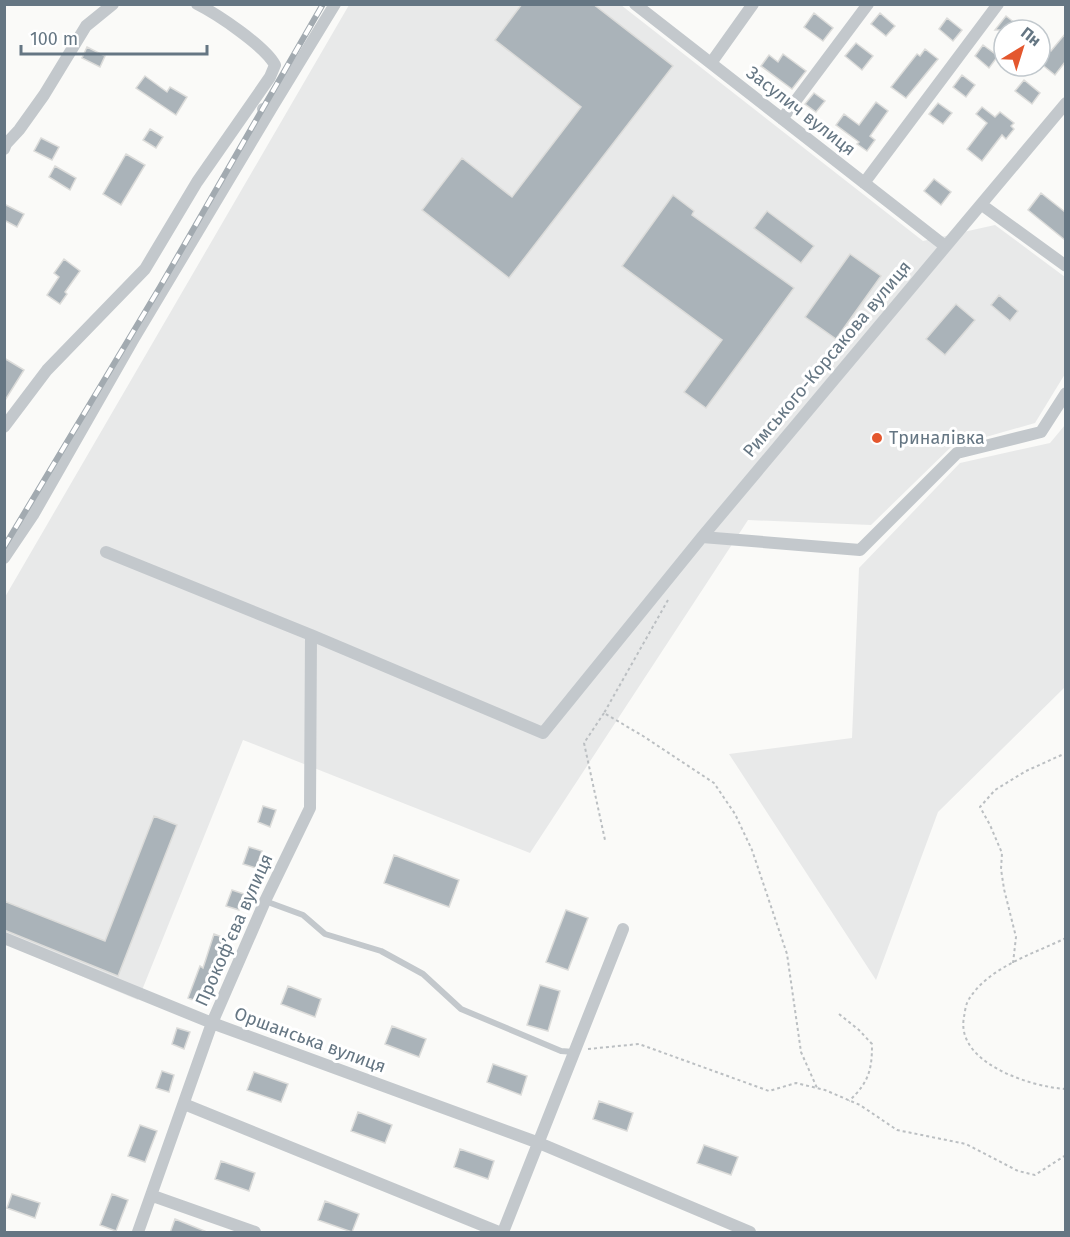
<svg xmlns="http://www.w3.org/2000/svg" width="1070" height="1237" viewBox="0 0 1070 1237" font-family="'Fira Sans',sans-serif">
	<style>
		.built { fill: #e8e9e9 }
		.building { fill: #aab3b9; stroke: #dcdcda; stroke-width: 1.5 }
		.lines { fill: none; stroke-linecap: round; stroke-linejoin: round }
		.path { stroke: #bbbfc2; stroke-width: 2; stroke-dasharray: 3 3; stroke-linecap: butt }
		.service { stroke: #c3c8cc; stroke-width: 6 }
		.minor { stroke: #c3c8cc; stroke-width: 12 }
		.rail-casing { stroke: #a2aab0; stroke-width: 6 }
		.rail { stroke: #fff; stroke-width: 4; stroke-dasharray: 11; stroke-linecap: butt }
		.poi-dot { fill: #e4572e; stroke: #fff; stroke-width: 2 }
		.labels { text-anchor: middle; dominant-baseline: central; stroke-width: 6; stroke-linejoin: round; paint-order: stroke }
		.street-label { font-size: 18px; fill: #657683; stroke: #fff }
		.poi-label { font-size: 18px; fill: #657683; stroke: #fff; text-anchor: start }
	</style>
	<rect width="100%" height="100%" fill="#fafaf8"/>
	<path class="built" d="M349,5h272l302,236 72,-16 70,52v97l-30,49 -84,24 -80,78 -123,-5 -218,333 -287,-113 -105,260 -133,-56v-347z
		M1065,425v262l-127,125 -62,168 -147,-226 123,-16 7,-170 101,-105 90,-20z"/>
	<path class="building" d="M522,4h71l80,62 -164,212 -87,-68 40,-52 50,39 69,-90 -86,-67z
		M814,13l19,15 -10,13 -19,-14z
		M880,13l15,13 -9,10 -15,-12z
		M1006,16l18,14h-29z
		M947,18l15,12 -9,11 -14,-12z
		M1065,34v28l-10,13 -15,-12v-8l6,-8 5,4z
		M856,43l17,13 -11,14 -17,-14z
		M983,45l15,11 -9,12 -14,-12z
		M87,47l18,9 -5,11 -18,-9z
		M925,49l13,10 -32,39 -15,-11 26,-33 3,2z
		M783,54l23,17 -14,18 -31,-23 8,-11 9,7z
		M962,75l13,10 -9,12 -13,-10z
		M145,76l22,16 3,-5 17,10 -11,18 -40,-27z
		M1024,80l16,13 -8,11 -17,-13z
		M814,93l11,8 -9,11 -11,-8z
		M876,102l12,9 -18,25 5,4 -8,11 -10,-7 2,-2 -23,-17 8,-11 15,11z
		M938,103l14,10 -9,11 -14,-10z
		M982,107l13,10 5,-5 14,11 -3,3 3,3 -8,10 -4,-4 -20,26 -15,-12 20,-26 -11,-9z
		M150,129l13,8 -7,11 -13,-8z
		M41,138l18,9 -7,13 -18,-9z
		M126,154l19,11 -24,40 -18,-11z
		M55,166l21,12 -6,12 -21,-13z
		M934,179l17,13 -10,13 -17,-14z
		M1041,193l24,19v28l-37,-30z
		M673,195l21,16 -2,4 102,73 -88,120 -22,-16 38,-52 -100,-74z
		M4,204l20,10 -7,13 -13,-7z
		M767,211l47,35 -13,17 -47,-35z
		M850,254l31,22 -45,63 -31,-22z
		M64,259l16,12 -15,21 2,2 -7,10 -13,-9 12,-18 -5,-4z
		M999,295l19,16 -8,10 -19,-16z
		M956,304l19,16 -30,35 -19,-16z
		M4,358l20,12 -20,32z
		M263,806l13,4 -6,17 -12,-5z
		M154,816l23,9 -59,151 -114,-46v-29l101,40z
		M249,847l13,4 -6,17 -13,-4z
		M394,855l65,25 -10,27 -65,-24z
		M232,890l12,4 -5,16 -13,-4z
		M566,910l22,8 -20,52 -22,-8z
		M214,934l13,5 -23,65 -16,-6 12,-32 3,2z
		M540,985l20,6 -12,40 -21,-6z
		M288,986l33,13 -6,18 -34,-13z
		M392,1026l34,13 -7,18 -34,-13z
		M177,1028l13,4 -6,17 -12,-5z
		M493,1064l34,12 -6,19 -34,-13z
		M162,1071l12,4 -5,17 -13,-4z
		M254,1072l34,12 -7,18 -34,-12z
		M599,1101l34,12 -6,18 -34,-12z
		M358,1112l34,13 -7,18 -34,-12z
		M140,1125l17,6 -12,31 -17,-6z
		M704,1145l34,12 -7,18 -34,-12z
		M460,1149l34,12 -6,18 -34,-12z
		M221,1161l34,12 -6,18 -34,-12z
		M12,1194l28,9 -5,15 -28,-10z
		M112,1194l16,6 -12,31 -16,-6z
		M325,1201l34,13 -7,18 -34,-12z
		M175,1219l32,13v1h-37z"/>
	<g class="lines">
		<path class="path" d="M668,600l-64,113 39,23 71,47 21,31 17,36 35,104 14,98 16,36
			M604,713l-20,30 21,97
			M1066,938c-33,16 -77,29 -97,61 -3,4 -4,12 -5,18 -9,46 67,70 102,72
			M1013,963l3,-26 -12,-48 -3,-20 1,-16 -12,-28 -10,-18 15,-17 31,-19 40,-18
			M839,1014l20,16 13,14c0,26 -3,38 -23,57
			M588,1049l51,-5 130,47 27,-8 29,7 35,15 37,25 69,14 52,27 17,4 31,-20"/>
		<path class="service" d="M265,901l38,14 22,19 56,17 42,23 38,35 100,42 13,1"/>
		<path class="minor" d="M635,4l310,242
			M711,63l42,-59
			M263,109h8l64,-105
			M782,119l86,-115
			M4,149l2,-5 13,-14 25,-35 42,-69 27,-22
			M864,183l134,-179
			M982,205l84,61
			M4,427l43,-57 98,-101 52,-87 73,-105 5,-12c-10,-19 -58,-51 -78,-61
			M702,537l158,13 97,-97 84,-21 25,-39
			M106,552l205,83
			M4,558l29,-43 101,-177 137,-229
			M4,938l208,85 327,120 211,89
			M184,1104l315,128
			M153,1196l102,36
			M138,1232l74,-209 53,-122 45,-93 1,-173 232,98 159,-196 364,-434
			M503,1232l120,-303"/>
		<defs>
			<path id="rail" d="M4,547l156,-260 163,-283"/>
		</defs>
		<use href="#rail" class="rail-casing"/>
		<use href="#rail" class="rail"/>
	</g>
	<circle class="poi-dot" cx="877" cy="438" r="6"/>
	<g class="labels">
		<g class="street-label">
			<text transform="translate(801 111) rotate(38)">Засулич вулиця</text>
			<text transform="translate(827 359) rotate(-50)">Римського-Корсакова вулиця</text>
			<text transform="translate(234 930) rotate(-66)">Прокоф’єва вулиця</text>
			<text transform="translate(310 1040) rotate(20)">Оршанська вулиця</text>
		</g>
		<g class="poi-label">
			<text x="889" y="438">Триналівка</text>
		</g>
	</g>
	<rect width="1070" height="1237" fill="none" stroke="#657683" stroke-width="12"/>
	<g transform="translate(1022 48) rotate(38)"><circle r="28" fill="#ffffff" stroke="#c1c8cd" stroke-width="1.5"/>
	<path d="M0-4.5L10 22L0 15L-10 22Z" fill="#e4572e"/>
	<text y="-9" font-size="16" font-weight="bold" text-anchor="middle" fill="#657683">Пн</text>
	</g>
	<path d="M21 45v9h186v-9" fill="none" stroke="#657683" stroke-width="3"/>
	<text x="30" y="45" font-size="18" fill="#657683" stroke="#ffffff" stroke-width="4.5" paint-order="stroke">100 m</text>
</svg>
